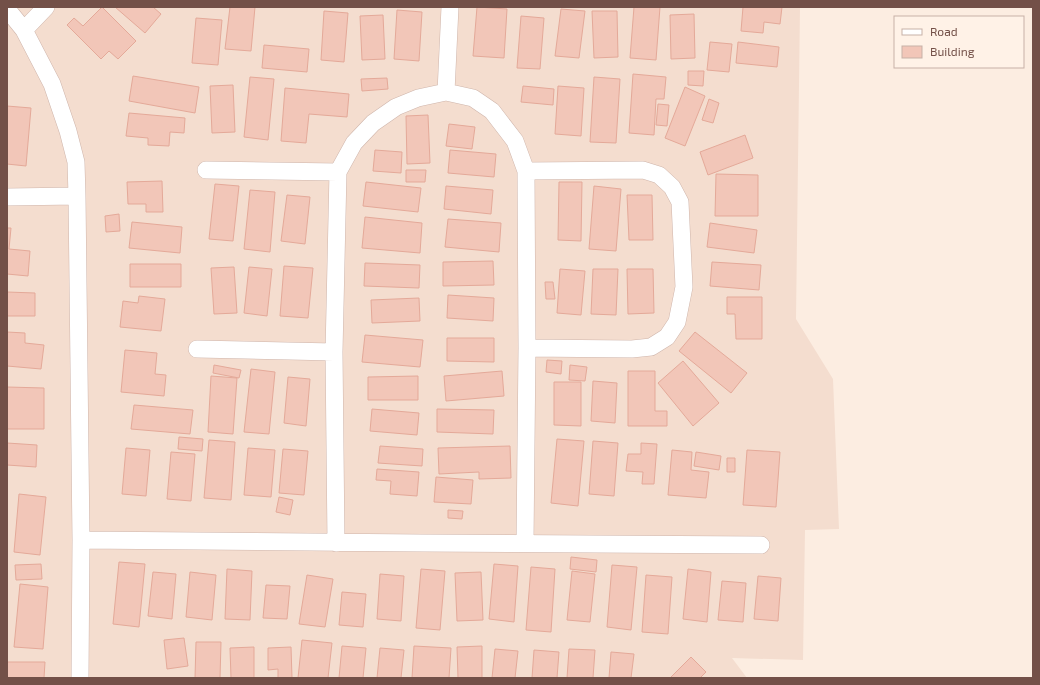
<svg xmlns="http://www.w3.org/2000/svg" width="1040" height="685" viewBox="0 0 1040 685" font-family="'Exo 2',sans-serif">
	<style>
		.residential { fill: #f4ddcf }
		.building { fill: #f2c6b8; stroke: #e4a999 }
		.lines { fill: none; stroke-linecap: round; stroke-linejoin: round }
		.street-casing { stroke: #cfb5ab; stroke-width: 18 }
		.street { stroke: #fff; stroke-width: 17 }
	</style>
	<rect width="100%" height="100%" fill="#fcede1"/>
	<path class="residential" d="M7,7h793l-4,312 37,60 6,150 -34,1 -2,130 -71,-2 15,20h-740z"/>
	<path class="building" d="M102,7l34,34 -18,18 -9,-8 -8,8 -34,-34 7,-7 9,8z
		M115,7h38l8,7 -16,19z
		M230,7h25l-4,44 -26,-2z
		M477,7l30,2 -3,49 -31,-2z
		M634,7h26l-4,53 -26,-2z
		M743,7h39l-2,17 -16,-2 -1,11 -22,-2z
		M561,9l24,2 -6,47 -24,-2z
		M397,10l25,2 -3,49 -25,-2z
		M324,11l24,2 -4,49 -23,-2z
		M592,11h25l1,46 -24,1z
		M694,14l1,44 -24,1 -1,-44z
		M383,15l2,44 -23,1 -2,-44z
		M521,16l23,2 -4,51 -23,-1z
		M196,18l26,2 -4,45 -26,-2z
		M710,42l22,2 -3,28 -22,-2z
		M738,42l41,5 -2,20 -41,-4z
		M264,45l45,4 -2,23 -45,-4z
		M688,71h16l-1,15 -15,-1z
		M633,74l33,3 -2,22h-8l-2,36 -25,-2z
		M133,76l66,11 -4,26 -66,-12z
		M250,77l24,2 -6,61 -24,-3z
		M594,77l26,2 -4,64 -26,-1z
		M387,78l1,11 -26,2 -1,-12z
		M233,85l2,47 -23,1 -2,-47z
		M523,86l31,3 -1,16 -32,-3z
		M558,86l26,2 -3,48 -26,-2z
		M685,87l20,9 -20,50 -20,-8z
		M285,88l64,6 -2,23 -38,-3 -3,29 -25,-2z
		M709,99l10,4 -6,20 -11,-3z
		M658,104l11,1 -2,21 -11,-1z
		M7,106l24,2 -5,58 -19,-2z
		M129,113l56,5 -1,15 -14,-1 -1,14 -21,-1v-7l-22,-2z
		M428,115l2,48 -23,1 -1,-48z
		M449,124l26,3 -3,22 -26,-3z
		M745,135l8,23 -45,17 -8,-23z
		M375,150l27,2 -1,21 -28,-2z
		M450,150l46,4 -2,23 -46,-4z
		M406,170h20l-1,12h-19z
		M716,174l42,1v41h-43z
		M162,181l1,31h-17v-8h-18l-1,-22z
		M366,182l55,6 -3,24 -55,-6z
		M559,182h23l-1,59 -23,-1z
		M215,184l24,2 -6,55 -24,-2z
		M446,186l47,4 -2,24 -47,-5z
		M594,186l27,3 -5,62 -27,-2z
		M250,190l25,2 -5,60 -26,-3z
		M287,195l23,2 -5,47 -24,-3z
		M627,195h25l1,45h-24z
		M119,214l1,17 -14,1 -1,-16z
		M365,217l57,6 -2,30 -58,-5z
		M448,219l53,4 -2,29 -54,-5z
		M132,222l50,5 -2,26 -51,-5z
		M710,223l47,7 -3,23 -47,-6z
		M7,228h4l-2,21 21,2 -2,25 -21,-2z
		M493,261l1,24 -51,1v-24z
		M712,262l49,3 -2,25 -49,-4z
		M365,263l55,2 -1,23 -55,-2z
		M130,264h51v23h-51z
		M284,266l29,2 -5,50 -28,-2z
		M234,267l3,46 -23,1 -3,-46z
		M249,267l23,2 -5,47 -23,-3z
		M560,269l25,2 -4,44 -24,-2z
		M593,269h25l-2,46 -25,-1z
		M627,269h26l1,44 -26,1z
		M545,282h8l2,17h-9z
		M7,292l28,1v23h-28z
		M448,295l46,3 -1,23 -46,-3z
		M139,296l26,3 -4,32 -41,-4 3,-26 15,2z
		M727,297h35v42h-26l-1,-25h-8z
		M419,298l1,23 -48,2 -1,-23z
		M7,332l18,1v10l19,2 -3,24 -34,-3z
		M695,332l52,41 -16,20 -52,-42z
		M365,335l58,5 -3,27 -58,-5z
		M447,338h47v24l-47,-1z
		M125,350l32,3 -2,21 11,1 -2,21 -43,-4z
		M547,360l15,1 -1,13 -15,-2z
		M683,361l36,42 -26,23 -35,-43z
		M214,365l27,5 -2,8 -26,-5z
		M570,365l17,2 -2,14 -16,-1z
		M251,369l24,3 -6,62 -25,-2z
		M502,371l2,25 -58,5 -2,-25z
		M628,371h27v40h12v15h-39z
		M211,376l26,2 -4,56 -25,-2z
		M418,376v24h-50v-23z
		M288,377l22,2 -4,47 -22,-3z
		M593,381l24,2 -2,40 -24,-2z
		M554,382h27v44l-27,-1z
		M7,387l37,1v41h-37z
		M134,405l59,5 -3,24 -59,-5z
		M372,409l47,4 -2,22 -47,-4z
		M437,409l57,1 -1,24 -56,-2z
		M179,437l24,2 -1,12 -24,-2z
		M557,439l27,2 -6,65 -27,-3z
		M209,440l26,2 -4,58 -27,-2z
		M593,441l25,2 -4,53 -25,-2z
		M7,443l30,2 -1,22 -29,-2z
		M641,443l16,1 -3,40h-12l1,-12 -17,-1 2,-17h13z
		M380,446l43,3 -1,17 -44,-3z
		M510,446l1,32 -32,1v-7l-40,2 -1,-26z
		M126,448l24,2 -4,46 -24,-2z
		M248,448l27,2 -4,47 -27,-2z
		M283,449l25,2 -4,44 -25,-2z
		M672,450l20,2 -1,18 18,2 -3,26 -38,-3z
		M747,450l33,2 -4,55 -33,-2z
		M171,452l24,2 -4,47 -24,-2z
		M696,452l25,4 -2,14 -25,-4z
		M727,458h8v14h-8z
		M377,469l42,3 -2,24 -27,-2 1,-13 -15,-1z
		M436,477l37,3 -2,24 -37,-2z
		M19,494l27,3 -6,58 -26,-3z
		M279,497l14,3 -3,15 -14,-3z
		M448,510l15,1 -1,8 -14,-1z
		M571,557l26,3 -1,12 -26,-3z
		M119,562l26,2 -6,63 -26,-3z
		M41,564l1,15 -26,1 -1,-15z
		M494,564l24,2 -4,56 -25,-3z
		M612,565l25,2 -6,63 -24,-3z
		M531,567l24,2 -4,63 -25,-2z
		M227,569l25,2 -2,49 -25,-1z
		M421,569l24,2 -5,59 -24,-2z
		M688,569l23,3 -4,50 -24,-3z
		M572,571l23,3 -5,48 -23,-2z
		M153,572l23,2 -4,45 -24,-3z
		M190,572l26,3 -4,45 -26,-3z
		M481,572l2,48 -26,1 -2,-48z
		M380,574l24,2 -3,45 -24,-2z
		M307,575l26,4 -8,48 -26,-3z
		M646,575l26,2 -4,57 -26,-2z
		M758,576l23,2 -3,43 -24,-2z
		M722,581l24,2 -3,39 -25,-2z
		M20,584l28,3 -5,62 -29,-2z
		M266,585l24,1 -3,33 -24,-1z
		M342,592l24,2 -3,33 -24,-2z
		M184,638l4,28 -21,3 -3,-29z
		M302,640l30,3 -4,35h-30z
		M196,642h25l-1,36h-25z
		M342,646l24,2 -3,30h-24z
		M414,646l37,2 -2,30h-37z
		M482,646v32h-24l-1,-31z
		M254,647v31h-23l-1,-30z
		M291,647l1,31h-14v-9l-10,1v-22z
		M380,648l24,2 -3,28h-24z
		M495,649l23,2 -3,27h-23z
		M569,649l26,1 -2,28h-26z
		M534,650l25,2 -2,26h-25z
		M611,652l23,2 -3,24h-22z
		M691,657l15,15 -6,6h-30z
		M7,662h38l-1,16h-37z"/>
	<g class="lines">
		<defs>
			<path id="street" d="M7,9l17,21 28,54 16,47 8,31 1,34 4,344 -1,138
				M24,30l22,-23
				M446,92l4,-85
				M206,170l132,2
				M526,171l117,-1 16,5 13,12 8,15 4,85 -7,35 -10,15 -16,10 -19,2 -105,-1
				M7,197l70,-1
				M197,349l137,3
				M81,540c227,3 453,3 680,5
				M336,543l-2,-191 4,-180 16,-29 19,-20 23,-16 22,-9 28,-6 27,6 19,13 23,30 11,30 1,177 -2,195"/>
		</defs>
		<use href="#street" class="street-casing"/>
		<use href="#street" class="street"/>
	</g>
	<rect width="1040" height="685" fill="none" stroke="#735048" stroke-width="16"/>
	<rect x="894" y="16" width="130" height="52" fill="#fff2e7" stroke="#c7b1a7"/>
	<rect x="902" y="29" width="20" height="6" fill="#ffffff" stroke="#c7b1a7"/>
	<text x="930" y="36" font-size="12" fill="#735048">Road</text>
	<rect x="902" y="46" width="20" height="12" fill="#f2c6b8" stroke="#c7b1a7"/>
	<text x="930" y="56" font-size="12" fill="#735048">Building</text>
</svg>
